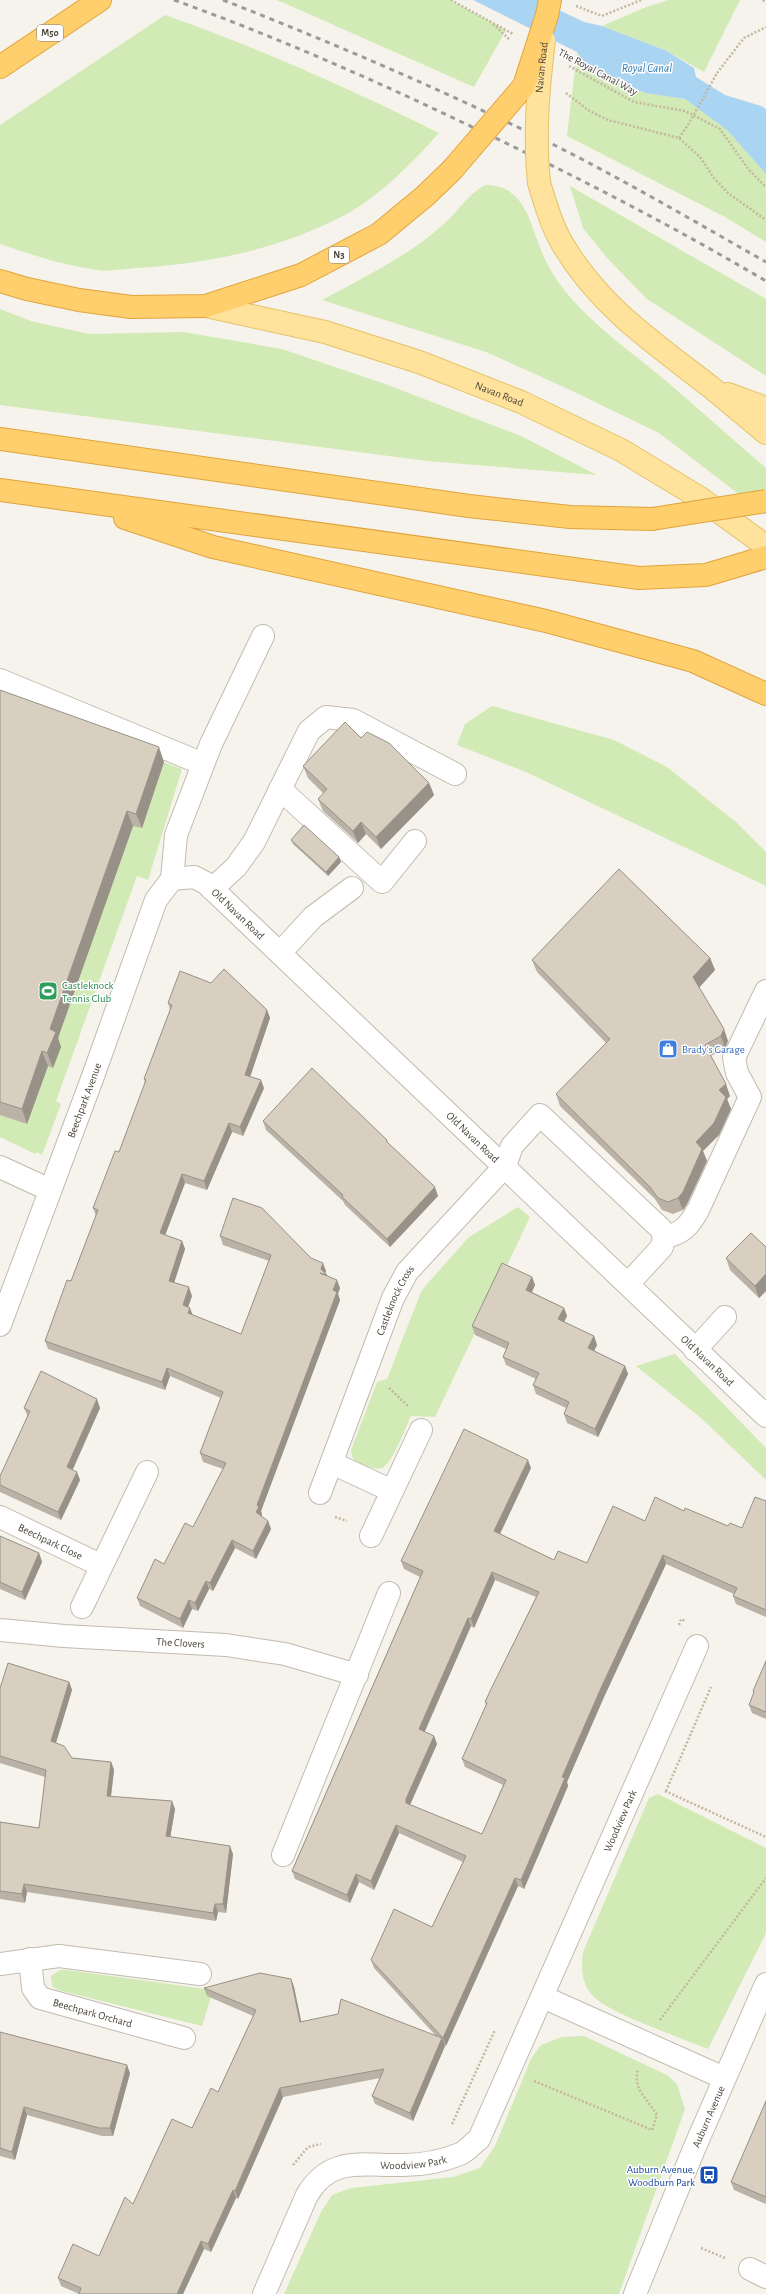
<svg xmlns="http://www.w3.org/2000/svg" width="766" height="2294" viewBox="0 0 766 2294" font-family="'Alegreya Sans',sans-serif">
	<style>
		.green { fill: #d2eab5 }
		.water { fill: #a9d4f2 }
		.lines { fill: none; stroke-linecap: round; stroke-linejoin: round }
		.minor-casing { stroke: #c2bbae; stroke-width: 24 }
		.major-casing { stroke: #e6c16a; stroke-width: 24 }
		.highway-casing { stroke: #e0a43c; stroke-width: 24 }
		.path { stroke: #c4b79f; stroke-width: 2.5; stroke-dasharray: 2 2; stroke-linecap: butt }
		.minor { stroke: #fff; stroke-width: 22 }
		.major { stroke: #ffe39c; stroke-width: 22 }
		.highway { stroke: #ffcf6e; stroke-width: 22 }
		.rail { stroke: #9a9a9a; stroke-width: 3; stroke-dasharray: 5 5; stroke-linecap: butt }
		.major-bridge-casing { stroke: #e6c16a; stroke-width: 24; stroke-linecap: butt }
		.highway-bridge-casing { stroke: #e0a43c; stroke-width: 24; stroke-linecap: butt }
		.path-bridge { stroke: #c4b79f; stroke-width: 2.5; stroke-dasharray: 2 2; stroke-linecap: butt }
		.major-bridge { stroke: #ffe39c; stroke-width: 22 }
		.highway-bridge { stroke: #ffcf6e; stroke-width: 22 }
		.wall { fill: #bab2a6; fill-rule: evenodd }
		.shaded-wall { fill: #979187 }
		.building { fill: #d8cfc1; stroke: #979187; fill-rule: evenodd }
		.labels { text-anchor: middle; dominant-baseline: central; stroke-width: 3; stroke-linejoin: round; paint-order: stroke }
		.shield { fill: #fff; stroke: #817c74; stroke-width: 1 }
		.shield-label { font-size: 10px; font-weight: bold; fill: #4b4439 }
		.street-label { font-size: 11px; fill: #4b4439; stroke: #fff }
		.leisure-label { font-size: 11px; fill: #27864d; stroke: #fff; text-anchor: start }
		.shop-label { font-size: 11px; fill: #366cbe; stroke: #fff; text-anchor: start }
		.transit-label { font-size: 11px; fill: #164399; stroke: #fff; text-anchor: end }
		.water-label { font-size: 12px; font-style: italic; fill: #2e7ab2; stroke: #fff }
	</style>
	<rect width="100%" height="100%" fill="#f6f3ec"/>
	<path class="green" d="M277,0h173l56,30 -32,57z
		M668,0h72l-36,72 -37,-21 -65,-25 42,-18z
		M165,15c94,33 185,74 274,118 -26,29 -61,65 -96,83 -63,33 -136,48 -207,52 -13,1 -27,4 -39,2 -34,-5 -65,-15 -97,-26v-119z
		M577,52l12,17 56,24 40,6 42,31 39,44v68l-41,-25 -158,-81z
		M485,185c39,0 44,35 56,65 20,54 81,94 124,130 34,29 67,59 101,88v47l-107,-82 -93,-45 -80,-36 -164,-52c42,-23 87,-44 123,-77 14,-13 22,-28 40,-38z
		M570,186l196,113v77l-119,-77 -40,-41 -24,-30z
		M0,309l31,12 58,13 95,-2 98,17 103,35 136,52 76,39 -170,-14 -427,-56z
		M0,703l182,66 -34,111 -11,-4 -81,225 5,3 -19,51 -5,-3 -2,2 -35,-17z
		M492,706l122,34 53,27 70,56 29,29v34l-240,-114 -69,-27 8,-21z
		M518,1207l12,10 -95,200 -24,-1c-5,11 -19,48 -29,52 -7,2 -13,-1 -19,-3 -9,-3 -11,-6 -12,-15l26,-68 10,-3 34,-87 6,-8 42,-47z
		M675,1354l91,94v32l-65,-62 -65,-52z
		M658,1794l108,54v85l-58,116c-24,-10 -99,-36 -114,-52 -13,-13 -13,-29 -11,-45l66,-154z
		M60,1970h7l146,20 -11,36 -144,-36 -6,-4 -1,-10z
		M584,2036l83,39 10,9 8,25 -66,185h-335l37,-82 11,-17 19,-7 102,-11 27,-9 15,-22 36,-87 10,-14 21,-8z"/>
	<path class="water" d="M473,0h65l46,22 18,4 65,25 27,17 2,9 29,18 36,11 5,3v65l-39,-44 -42,-31 -40,-6 -56,-24 -12,-17z"/>
	<g class="lines">
		<defs>
			<g id="minor">
				<path d="M0,680l203,84"/>
				<path d="M280,789l102,93 33,-41"/>
				<path id="s1" d="M172,879l22,-2 12,6 560,533"/>
				<path d="M172,879l4,-44 35,-91 52,-108"/>
				<path d="M212,889l24,-22 18,-25 55,-111 17,-14 27,3 102,54"/>
				<path d="M280,953l33,-36 39,-29"/>
				<path d="M0,1167l50,23"/>
				<path d="M664,1237c18,-3 25,-11 34,-27l52,-113 -13,-24 -3,-15 32,-67"/>
				<path id="s2" d="M0,1325l92,-246 64,-179 16,-21"/>
				<path d="M695,1350l30,-33"/>
				<path d="M332,1463l60,28"/>
				<path id="s3" d="M320,1493l73,-195 14,-26 98,-106 7,-20 28,-31 121,114 3,8 -2,10 -34,37"/>
				<path id="s4" d="M0,1517l100,48"/>
				<path d="M371,1536l50,-106"/>
				<path d="M82,1607l65,-135"/>
				<path id="s5" d="M0,1630l64,6 162,9 59,9 72,21"/>
				<path d="M283,1855l106,-262"/>
				<path id="s6" d="M30,1959l3,29 7,10 144,40"/>
				<path d="M0,1964l59,-8 141,18"/>
				<path d="M543,1997l181,81"/>
				<path d="M750,2269l16,8"/>
				<path id="s7" d="M264,2294l43,-99c24,-40 56,-29 96,-30 18,0 40,-4 57,-11 7,-3 13,-11 19,-15l218,-493"/>
				<path id="s8" d="M635,2294l59,-145 72,-165"/>
			</g>
			<g id="major">
				<path d="M539,183c7,22 13,45 26,65 37,61 92,97 147,140 18,15 36,30 54,45"/>
				<path id="s9" d="M206,306l119,26 94,30 102,40 100,48 79,48 66,48"/>
				<path d="M728,394l38,14"/>
			</g>
			<path id="highway" d="M547,15l3,-15
				M0,67l100,-67
				M0,281l27,8 52,11 52,7 75,-1 95,-31 78,-41 46,-38 27,-26
				M0,439l469,67 101,11 82,2
				M0,490l639,88 67,-3 60,-18
				M125,518l88,29 333,74 147,40 73,33"/>
		</defs>
		<use href="#minor" class="minor-casing"/>
		<use href="#major" class="major-casing"/>
		<use href="#highway" class="highway-casing"/>
		<path class="path" d="M451,0l62,34
			M763,0l3,3
			M576,6l26,10 39,-16
			M493,24l17,16
			M569,66l65,36 51,9 35,18 29,41 17,17
			M717,73l27,-35 22,-11
			M566,93l22,17 20,10 71,18 21,19 14,21 14,15 38,27
			M679,138l9,-13
			M389,1388l20,19
			M335,1517l12,4
			M679,1625l2,-6 4,2
			M665,1791l101,46
			M666,1791l45,-104
			M660,2020l106,-142
			M534,2081l118,49 5,-15c-9,-15 -25,-27 -19,-45
			M452,2124l43,-94
			M293,2165l15,-18 13,-3
			M701,2248l24,10"/>
		<use href="#minor" class="minor"/>
		<use href="#major" class="major"/>
		<use href="#highway" class="highway"/>
		<path class="rail" d="M174,0c100,36 198,79 294,125 102,48 201,99 298,156
			M223,0c105,41 210,86 311,135 80,39 156,84 232,127"/>
		<defs>
			<g id="major-bridge">
				<path id="s10" d="M539,183c-5,-50 -1,-92 5,-143"/>
			</g>
			<path id="highway-bridge" d="M452,170l72,-84 23,-71
				M652,519l114,-18"/>
		</defs>
		<use href="#major-bridge" class="major-bridge-casing"/>
		<use href="#highway-bridge" class="highway-bridge-casing"/>
		<path class="path-bridge" d="M688,125l29,-52"/>
		<use href="#major-bridge" class="major-bridge"/>
		<use href="#highway-bridge" class="highway-bridge"/>
	</g>
	<path class="wall" d="M0,690l164,72 -22,66 -9,-2 -75,212 3,9 -8,21 -5,-2 -21,58 -27,-9z
		M361,738l68,45 5,12 -53,54 -15,-15 -8,9 -35,-32 -5,-12 6,-5 -16,-16 -5,-12z
		M291,840l48,17 2,5 -13,14 -35,-32z
		M710,958l5,12 -16,17 29,54 -3,7 -14,8 19,40 -3,3 4,10 -12,26 -16,16 4,10 -20,43 -4,6 -10,4 -11,-4 -7,-11 -95,-93 -4,-12 50,-51 -69,-71 -5,-12z
		M168,1003l99,7 3,8 -20,59 14,11 -21,48 -11,-4 -25,58 -22,-7 -20,52 17,6 3,8 -11,34 18,13 -4,11 5,8 48,19 28,-73 -46,-16 -3,-9 91,22 15,13 -1,2 15,15 -2,6 2,6 -79,211 1,4 -1,1 7,5 3,8 -15,30 -21,-11 -22,43 -4,-2 -11,22 -6,-2 -9,19 -43,-22 -3,-8 56,-71 30,-58 -20,-7 -3,-9 21,-55 -51,-22 -5,14 -117,-41 -3,-8 26,-60 25,-65 -3,-8 26,-56 26,-69 -1,-4 26,-69z
		M263,1121l124,19 2,5 49,51 -48,51 -45,-42 -2,-4 -77,-71z
		M766,1247v44l-7,7 -29,-28 -4,-12z
		M532,1277l3,8 -3,7 32,16 3,8 -3,6 30,14 3,9 -3,6 31,15 3,8 -30,63 -31,-14 -3,-9 2,-6 -30,-14 -3,-9 3,-6 -30,-14 -3,-8 3,-8 -31,-14 -3,-9z
		M24,1408h76l-28,62 8,10 -19,40 -61,-28v-16l28,-59z
		M531,1468l-31,66 54,26 33,3 58,-42 39,-10 44,15 14,2 24,-27v116l-30,-13 -3,-8 1,-2 -68,-30 -62,133 -37,85 1,4 -44,103 -6,-3 -72,160 -1,-1v1l-32,75 -38,-17 -3,-8 8,-18 -97,19 -45,102 -2,-1 -25,54 -7,-3 -21,45h-104l-18,-8 -3,-8 41,-22 34,-52 59,-76 26,-36 35,-76 -46,-20 -3,-8 87,-9 3,8 7,35 135,14 -62,-68 -3,-8 61,-33 31,-65 -64,-29 -25,57 -15,-8 -9,21 -55,-24 -3,-8 128,-294 -16,-8 -3,-8zM495,1580l41,17 -51,105 1,3 -24,54 3,8 38,18 -21,49 -72,-29 27,-61 -3,-8 -10,-4 47,-106 3,2z
		M0,1536l39,17 3,9 -17,38 -25,-11z
		M766,1661v58l-14,-6 -3,-8 5,-11 -1,-3z
		M69,1682l3,8 -16,53 16,15 39,4 3,8 -3,26 64,13 -5,28 63,17 -7,59 -8,-1 -2,9 -189,-29 -2,11 -25,-4v-77l39,6 6,-51 -45,-14v-75z
		M0,2032l130,41 -17,63h-11l-75,-21 -12,45 -15,-4z
		M766,2101v103l-32,-14 -3,-8z"/>
	<path class="shaded-wall" d="M159,747l5,15 -22,66 -6,-14z
		M429,783l5,12 -53,54 -5,-12z
		M127,811l6,15 -75,212 3,9 -8,21 -6,-15 3,-24z
		M361,822l5,12 -8,9 -5,-12z
		M339,857l2,5 -13,14 -2,-4z
		M710,958l5,12 -17,19 -5,-12z
		M267,1010l3,8 -22,65 -3,-8z
		M724,1029l4,12 -3,7 -4,-12z
		M42,1051l6,15 -21,58 -5,-15z
		M261,1080l3,8 -21,48 -3,-9z
		M726,1084l4,12 -3,3 4,10 -12,26 -16,16 4,10 -20,43 -4,6 -5,-12 18,-56 23,-52z
		M229,1123l3,9 -25,58 -3,-9z
		M182,1174l3,9 -22,58 -3,-8z
		M435,1187l3,9 -48,51 -3,-8z
		M182,1241l3,8 -13,40 -3,-8z
		M323,1263l3,8 -1,3 -4,-5z
		M766,1274v17l-7,7 -4,-12z
		M532,1277l3,8 -6,13 -3,-8z
		M337,1280l3,8 -2,6 2,6 -79,211 1,4 -3,6 -3,-9 1,-7z
		M189,1287l3,9 -6,17 -3,-8z
		M190,1308l3,8 -5,-3z
		M564,1308l3,8 -6,12 -3,-9z
		M594,1336l3,9 -6,12 -3,-9z
		M625,1366l3,8 -30,63 -3,-8z
		M167,1368l3,8 -5,14 -3,-8z
		M97,1399l3,9 -30,68 -3,-9z
		M528,1460l3,8 -34,72 -3,-9z
		M77,1472l3,8 -19,40 -3,-8z
		M268,1521l3,8 -15,30 -3,-8z
		M232,1540l3,8 -22,43 -3,-8z
		M39,1553l3,9 -17,38 -3,-8z
		M663,1555l3,9 -62,133 -37,85 1,4 -44,103 -3,-9 41,-103 39,-89z
		M492,1572l3,8 -21,48 -3,-9z
		M206,1581l3,8 -11,22 -3,-8z
		M189,1600l3,9 -9,19 -3,-9z
		M468,1618l3,8 -49,112 -3,-9z
		M69,1682l3,8 -18,59 -3,-8z
		M434,1736l3,8 -28,63 -3,-4v-4z
		M111,1762l3,8 -4,34 -3,-8z
		M172,1801l3,8 -6,36 -3,-9z
		M396,1825l3,8 -25,57 -3,-9z
		M230,1846l3,8 -7,59 -3,-9z
		M356,1874l3,8 -9,21 -3,-8z
		M515,1878l3,8 -72,160 -3,-8z
		M24,1884l3,8 -2,11 -3,-9z
		M215,1904l3,8 -2,9 -3,-8z
		M291,1979l3,8 9,43 -3,-8z
		M442,2038l3,8 -32,75 -3,-8z
		M127,2065l3,8 -17,63 -3,-8z
		M280,2088l3,9 -45,102 -3,-8z
		M24,2107l3,8 -12,45 -3,-8z
		M233,2190l3,8 -25,54 -3,-8z
		M201,2241l3,8 -21,45h-6z"/>
	<path class="building" d="M0,690l159,57 -23,67 -9,-3 -77,218 6,3 -9,21 -5,-2 -20,58 -22,-7z
		M345,722l16,16 6,-6 22,11 40,40 -53,54 -15,-15 -8,9 -35,-32 9,-10 -24,-23z
		M304,825l35,32 -13,15 -35,-32z
		M619,869l91,89 -17,19 31,52 -3,7 -16,9 21,39 -7,6 7,7 -12,26 -18,19 6,7 -19,43 -5,6 -10,4 -10,-4 -8,-11 -94,-93 54,-55 -78,-79z
		M224,969l43,41 -22,65 16,5 -21,47 -11,-4 -25,58 -22,-7 -22,59 22,8 -13,40 20,6 -6,18 7,3 -2,5 53,21 30,-79 -51,-19 13,-38 29,10 49,50 12,5 -2,6 6,6 -7,-2 17,7 -4,10 4,2 -80,213 2,2 -3,5 12,9 -15,30 -21,-11 -22,43 -4,-2 -11,22 -6,-3 -9,19 -43,-21 18,-39 9,5 21,-41 8,4 33,-64 -26,-10 23,-61 -56,-24 -5,14 -117,-41 22,-61 4,1 27,-71 -5,-2 22,-57 4,1 27,-72 -2,-1 28,-74 -4,-2 12,-32 31,12z
		M312,1068l75,72 -1,1 49,46 -48,52 -45,-42 1,-2 -80,-74z
		M751,1233l15,14v27l-11,12 -29,-28z
		M502,1263l30,14 -6,13 38,18 -6,11 36,17 -6,12 37,18 -30,63 -31,-15 5,-12 -36,-17 6,-12 -36,-16 6,-14 -37,-17z
		M41,1371l56,28 -30,68 10,5 -19,40 -58,-27v-9l30,-65 -6,-3z
		M464,1429l64,31 -34,71 60,29 4,-9 29,12 26,-57 32,15 10,-24 29,14 1,-3 43,18 2,-3 12,5 13,-31 11,4v109l-33,-14 4,-8 -74,-33 -62,133 -39,89 3,1 -44,102 -6,-2 -72,160 -72,-78 23,-51 38,18 34,-71 -70,-31 -25,56 -15,-7 -9,21 -55,-24 131,-300 -22,-10zM492,1572l47,20 -48,97 -6,13 2,1 -25,56 44,21 -24,54 -76,-31v-4l28,-63 -15,-7 49,-111 3,1z
		M0,1536l39,17 -17,39 -22,-10z
		M766,1661v51l-17,-7 5,-13 -1,-1z
		M8,1663l61,19 -18,59 13,5 8,12 39,4 -4,34 65,5 -6,35 64,10 -7,58h-8l-2,9 -189,-29 -2,10 -22,-3v-69l39,6 7,-58 -46,-14v-68z
		M260,1973l31,6 9,43 38,-8 3,-15 101,39 -32,75 -38,-17 12,-27 -104,19 -45,103 -2,-1 -25,54 -7,-3 -24,53h-98l2,-6 -23,-10 15,-34 26,12 26,-59 8,7 39,-85 20,9 19,-40 7,4 38,-82 -52,-22z
		M0,2032l127,33 -17,63h-11l-75,-21 -12,45 -12,-4z
		M766,2101v96l-35,-15z"/>
	<defs>
		<symbol id="stadium-square" viewBox="-11 -11 22 22"><rect x="-9" y="-9" width="18" height="18" rx="4" fill="#2e9e5b" stroke="#fff"/><path d="M0-5a6.5 5 0 1 0 0 10a6.5 5 0 1 0 0-10ZM-3.5-1.8h7v3.6h-7Z" fill="#fff"/></symbol>
		<symbol id="shop-square" viewBox="-11 -11 22 22"><rect x="-9" y="-9" width="18" height="18" rx="4" fill="#3f7fe0" stroke="#fff"/><path d="M-5-2.5h2.3a2.7 3.5 0 0 1 5.4 0H5L5.5 6h-11ZM-1.5-2.5h3a1.5 2.3 0 0 0-3 0Z" fill="#fff"/></symbol>
		<symbol id="bus-square" viewBox="-11 -11 22 22"><rect x="-9" y="-9" width="18" height="18" rx="4" fill="#1a4fb4" stroke="#fff"/><path d="M-5-6H5V4H4V6H2V4H-2V6H-4V4H-5ZM-3.5-4V0h7V-4ZM-3.5 1.2v1.5H-2V1.2ZM2 1.2v1.5H3.5V1.2Z" fill="#fff"/></symbol>
	</defs>
	<g fill-rule="evenodd">
		<use href="#stadium-square" x="37" y="980" width="22" height="22"/>
		<use href="#shop-square" x="657" y="1038" width="22" height="22"/>
		<use href="#bus-square" x="698" y="2164" width="22" height="22"/>
	</g>
	<g class="labels">
		<g class="shield">
			<rect x="37" y="25" width="26" height="16" rx="3"/>
			<rect x="329" y="247" width="20" height="16" rx="3"/>
		</g>
		<g class="shield-label">
			<text x="50" y="33">M50</text>
			<text x="339" y="255">N3</text>
		</g>
		<g class="street-label">
			<text stroke="none"><textPath href="#s10" startOffset="116">Navan Road</textPath></text>
			<text transform="translate(598 72) rotate(28)">The Royal Canal Way</text>
			<text stroke="none"><textPath href="#s9" startOffset="307">Navan Road</textPath></text>
			<text stroke="none"><textPath href="#s1" startOffset="80">Old Navan Road</textPath></text>
			<text stroke="none"><textPath href="#s2" startOffset="240">Beechpark Avenue</textPath></text>
			<text stroke="none"><textPath href="#s1" startOffset="404">Old Navan Road</textPath></text>
			<text stroke="none"><textPath href="#s3" startOffset="207">Castleknock Cross</textPath></text>
			<text stroke="none"><textPath href="#s1" startOffset="728">Old Navan Road</textPath></text>
			<text stroke="none"><textPath href="#s4" startOffset="56">Beechpark Close</textPath></text>
			<text stroke="none"><textPath href="#s5" startOffset="181">The Clovers</textPath></text>
			<text stroke="none"><textPath href="#s7" startOffset="646">Woodview Park</textPath></text>
			<text stroke="none"><textPath href="#s6" startOffset="96">Beechpark Orchard</textPath></text>
			<text stroke="none"><textPath href="#s8" startOffset="192">Auburn Avenue</textPath></text>
			<text stroke="none"><textPath href="#s7" startOffset="226">Woodview Park</textPath></text>
		</g>
		<g class="leisure-label">
			<text x="62" y="985">Castleknock<tspan x="62" dy="13">Tennis Club</tspan></text>
		</g>
		<g class="shop-label">
			<text x="682" y="1049">Brady's Garage</text>
		</g>
		<g class="transit-label">
			<text x="695" y="2169">Auburn Avenue,<tspan x="695" dy="13">Woodburn Park</tspan></text>
		</g>
		<g class="water-label">
			<text x="647" y="68">Royal Canal</text>
		</g>
	</g>
</svg>
